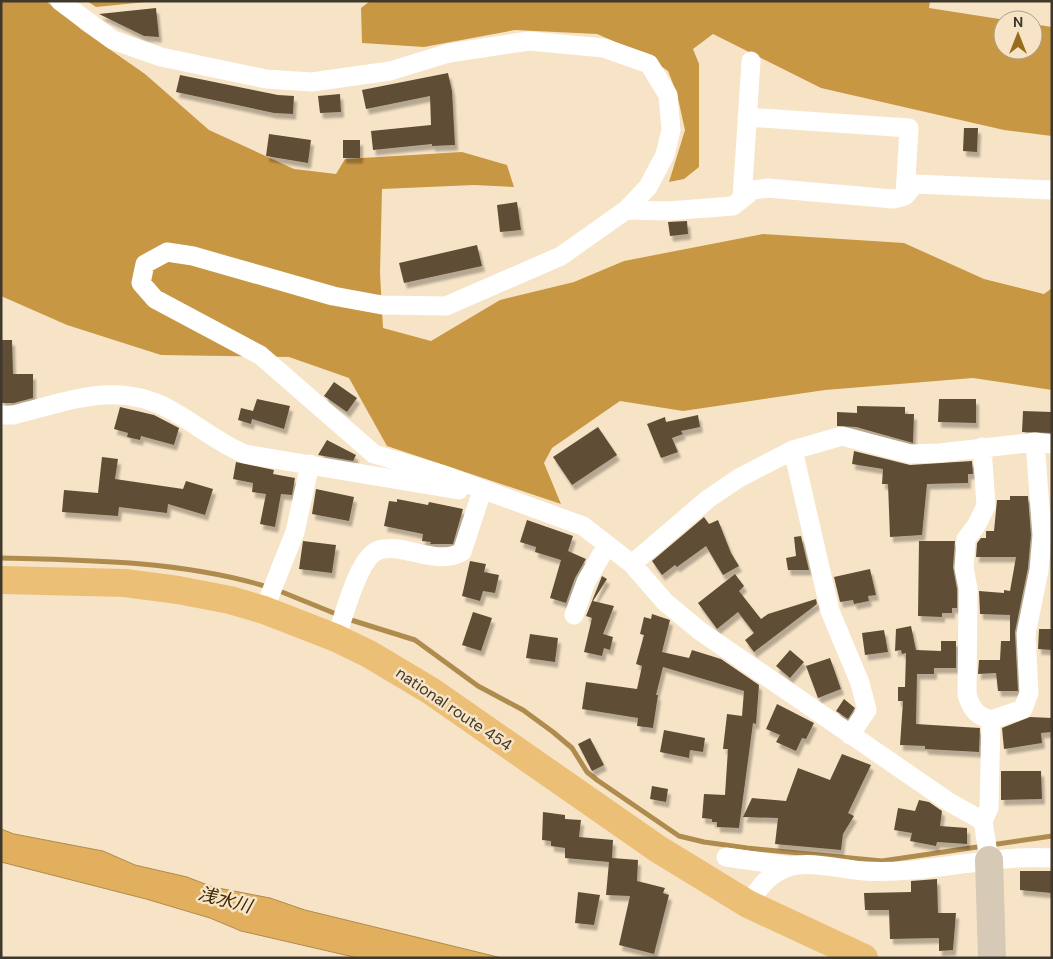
<svg xmlns="http://www.w3.org/2000/svg" width="1053" height="959" viewBox="0 0 1053 959" font-family="'DM Sans','Noto Sans JP',sans-serif">
	<style>
		.forest { fill: #c89744 }
		.water { fill: #e1af5d; stroke: #b08b4e }
		.lines { fill: none; stroke-linecap: round; stroke-linejoin: round }
		.stream { stroke: #b08b4e; stroke-width: 5 }
		.building { fill: #5e4e35; filter: url(#shadow) }
		.street { stroke: #fff; stroke-width: 19 }
		.secondary { stroke: #d6c9b6; stroke-width: 28 }
		.highway { stroke: #ecbf77; stroke-width: 28 }
		.labels { text-anchor: middle; dominant-baseline: central; stroke-width: 5; stroke-linejoin: round; paint-order: stroke }
		.street-label { font-size: 16px; fill: #3f382c; stroke: #f7e4c7 }
		.water-label { font-size: 18px; font-style: italic; fill: #3a2602; stroke: #f7e4c7 }
	</style>
	<defs>
		<filter id="shadow"><feDropShadow dx="3" dy="5.5" stdDeviation="1" flood-color="#0004"/></filter>
	</defs>
	<rect width="100%" height="100%" fill="#f7e4c7"/>
	<path class="forest" d="M1,1h45l36,29 63,44 64,56 85,39 42,5 9,-15 117,-7 45,13 7,22 -40,-2 -92,4 -2,84 3,55 48,13 69,-41 74,-18 50,-21 139,-27 141,9 80,36 60,15 8,-6v102l-79,-12 -148,12 -142,21 -63,-10 -68,47 -8,15 17,41 -174,-58 -38,-68 -60,-21 -128,-2 -94,-30 -66,-29z
		M87,1h69l-60,6z
		M370,1h560l-1,7 77,12h-3v30h30v-26l19,3v109l-48,-6 -183,-42 -108,-54 -20,15 6,15v103l-15,12 -15,3 16,-52 -8,-36 -9,-23 -25,-17 -46,-20 -82,-4 -91,17 -62,-4 -1,-35z"/>
	<path class="water" d="M1,829l13,5 89,17 32,14 52,12 26,10 57,11 35,12 197,48h-144l-117,-27 -31,-13 -64,-19 -145,-37z"/>
	<g class="lines">
		<path class="stream" d="M1,558c89,2 182,3 267,29
			M277,590l74,30 64,20 63,46 45,24 30,22 19,16 15,24 10,8 82,56 25,6 43,6 135,13 170,-25"/>
	</g>
	<path class="building" d="M156,8l3,29 -15,-1 -45,-22z
		M448,73l4,18 3,54 -23,1v-2l-59,6 -2,-19 60,-6 -1,-29 -64,13 -4,-19z
		M180,75l98,20 16,1 -1,18 -19,-1 -98,-21z
		M340,94l1,18 -21,1 -2,-17z
		M964,128h14l-1,24 -14,-1z
		M269,134l42,6 -3,23 -42,-7z
		M343,140h17v18h-17z
		M517,202l4,28 -21,2 -3,-27z
		M687,221l1,13 -18,2 -2,-14z
		M477,245l5,21 -78,17 -5,-20z
		M1,340h11l1,34h20v24l-19,5h-13z
		M334,382l23,16 -10,14 -23,-16z
		M257,399l33,7 -6,23 -32,-10 -1,5 -13,-4 3,-12 12,3z
		M939,399h37v24l-38,-1z
		M857,406l48,1v7h9l-1,29 -57,-16 -19,-1v-14l20,1z
		M120,407l34,8 25,13 -5,17 -33,-9 -1,4 -13,-3 1,-4 -14,-4z
		M1023,411l29,1v21l-30,-1z
		M698,415l2,12 -19,4 2,3 -11,4 6,14 -17,6 -14,-34 18,-7 1,5z
		M598,427l19,28 -45,30 -19,-28z
		M327,440l29,15 -3,6 -35,-6z
		M854,451l56,14 62,-4 1,13h-5v9l-41,1 -5,51 -32,2 -2,-53h-6l1,-15 -31,-5z
		M102,457l16,2 -3,20 68,10 3,-8 27,8 -8,26 -37,-11 -1,9 -48,-6 -1,9 -56,-4 2,-22 34,3z
		M236,462l38,8 -1,4 22,4 -3,17 -11,-1 -6,33 -15,-3 6,-30 -14,-2 1,-9 -20,-4z
		M316,489l38,8 -5,24 -37,-7z
		M1010,496h18l3,39 -3,33 -13,64 3,59h-20l-2,-18 -18,1 1,-14h21l1,-19h9v-26l-30,-1 -1,-23 25,2v-3l6,1 6,-34h-40l1,-14 4,-5h5v-7h8l3,-31h13z
		M397,499l31,6 1,-3 34,7 -10,35h-23l1,-2 -9,-1 1,-7 -39,-8 5,-25 8,1z
		M704,517l5,7 9,-4 13,33 8,13 -16,9 -17,-29 -29,21 -2,-2 -13,10 -10,-14z
		M527,520l46,16 -5,15 18,8 -11,19 -9,25 -16,-5 11,-38 -26,-8 1,-5 -16,-5z
		M801,536l8,34h-21l-2,-12 10,-2 -2,-19z
		M303,541l33,4 -4,28 -33,-4z
		M919,541h36l-2,26 4,22v19h-5v5h-10v4l-24,-1z
		M470,561l16,3 -2,8 15,3 -4,18 -12,-2 -3,10 -18,-5z
		M870,569l6,26 -8,1 1,5 -15,3 -1,-4 -13,2 -6,-25z
		M735,574l9,12 -5,5 22,28 7,-5 48,-15 1,5 -63,48 -9,-12 9,-7 -16,-21 -21,17 -19,-26z
		M602,576l5,3 -14,22 21,5 -11,28 10,3 -3,13 -6,-2 -2,8 -18,-4 8,-34 -6,-2z
		M473,612l19,6 -11,33 -19,-6z
		M652,614l18,6 -8,32 27,6 3,-8 29,9 38,26 -3,39 -3,-1 -14,105 -22,-1v-5h-5v-3l-10,-1 2,-24 21,1 3,-46h-5l4,-35 15,2 2,-25 -81,-24 -7,28h2l-5,33 -16,-2 1,-8 -56,-9 4,-27 51,7 5,-23 -6,-2 8,-29 -4,-1 4,-17 7,2z
		M911,626l5,24 25,1v-10h15v27h-22v6h-17l-1,50 64,4 -1,24 -54,-3v-3l-25,-1 3,-44h-5v-14h7l1,-34 -4,1 -1,-4 -6,1 1,-22z
		M1039,629h13v21l-14,-1z
		M884,630l4,22 -23,3 -3,-22z
		M530,634l28,4 -3,24 -29,-4z
		M790,650l14,12 -14,16 -14,-12z
		M830,658l11,31 -23,9 -12,-32z
		M844,699l11,9 -7,11 -12,-8z
		M777,704l37,19 -8,16 -4,-1 -6,13 -20,-9 4,-7 -14,-6z
		M1030,717l22,1v14l-11,1 1,10 -38,6 -2,-21z
		M664,730l41,8 -2,14 -13,-2 -1,8 -29,-6z
		M590,738l14,27 -12,6 -14,-27z
		M842,754l29,11 -23,48 6,3 -11,18 -2,16 -66,-6 3,-26 -35,-1 9,-19 34,3 12,-33 32,12z
		M1001,771h40l1,28 -41,1z
		M652,786l16,3 -2,13 -16,-3z
		M919,800l10,2 13,9 -2,15 27,2v16l-30,-2 -1,4 -26,-5 2,-8 -18,-3 4,-22 17,3z
		M543,812l22,3v4l16,1 -2,17 34,3 -1,18 26,2 -1,21 28,7 -2,5 6,2 -15,59 -35,-9 11,-49 -24,-1 3,-33 -44,-4v-10l-14,-2v-5l-9,-1z
		M1020,871h31v22l-31,-3z
		M937,879l1,34h18l-3,37 -14,1v-13l-49,1 -1,-29h-24l-1,-17 47,-1v-11z
		M578,892l22,3 -6,30 -19,-2z"/>
	<g class="lines">
		<path class="street" d="M60,1l53,39 48,17 105,22 46,3 78,-11 59,-18 80,-12 75,7 45,16 19,31 3,35 -6,25 -17,32 -22,23 -65,46 -115,50 -64,-1 -49,-9 -140,-40 -26,-4 -22,12 -4,19 14,16 105,56 114,99 67,20 142,52 49,38 33,38 35,29 249,171 34,19 6,39
			M747,117l162,11 -4,68
			M742,199l9,-138
			M626,210l42,1 65,-5 20,-16 15,-2 125,11 12,-3 10,-12 137,6
			M1,415h12c55,-13 102,-35 156,-6 26,14 49,34 76,45l214,36
			M982,447l4,59 -10,20 -10,13 -2,29 4,20 -1,107c5,15 9,20 24,25
			M793,450l37,161 30,72 7,27 -17,25
			M632,564l76,-65 31,-21 54,-28 49,-14 68,18 30,-1 95,-11 17,2
			M264,610l31,-78 15,-68
			M574,615l12,-33 21,-37
			M336,638c8,-21 22,-82 43,-88 14,-4 29,1 42,4 15,3 28,5 41,-2l19,-58
			M983,821l6,-13 2,-88 32,-11 6,-16 -3,-59 13,-64 3,-35 -7,-93
			M726,857l64,9
			M748,904c12,-17 20,-30 41,-37 20,-7 55,3 76,4 62,4 124,-17 187,-13"/>
		<path class="secondary" d="M989,860l3,98"/>
		<path class="highway" d="M1,580l124,3 53,7 52,10 34,10 72,28 33,16 62,37 227,158 90,55 116,54"/>
	</g>
	<g class="labels">
		<g class="street-label">
			<text transform="translate(454 709) rotate(34)">national route 454</text>
		</g>
		<g class="water-label">
			<text transform="translate(225 900) rotate(15)">浅水川</text>
		</g>
	</g>
	<rect width="1053" height="959" fill="none" stroke="#3f382c" stroke-width="5"/>
	<g transform="translate(1018 35)"><circle r="24" fill="#f7e4c7" stroke="#ad9f89"/>
	<path d="M0-4L9 19L0 12L-9 19Z" fill="#986c1a"/>
	<text y="-8" font-size="14" font-weight="bold" text-anchor="middle" fill="#3f382c">N</text>
	</g>
</svg>
